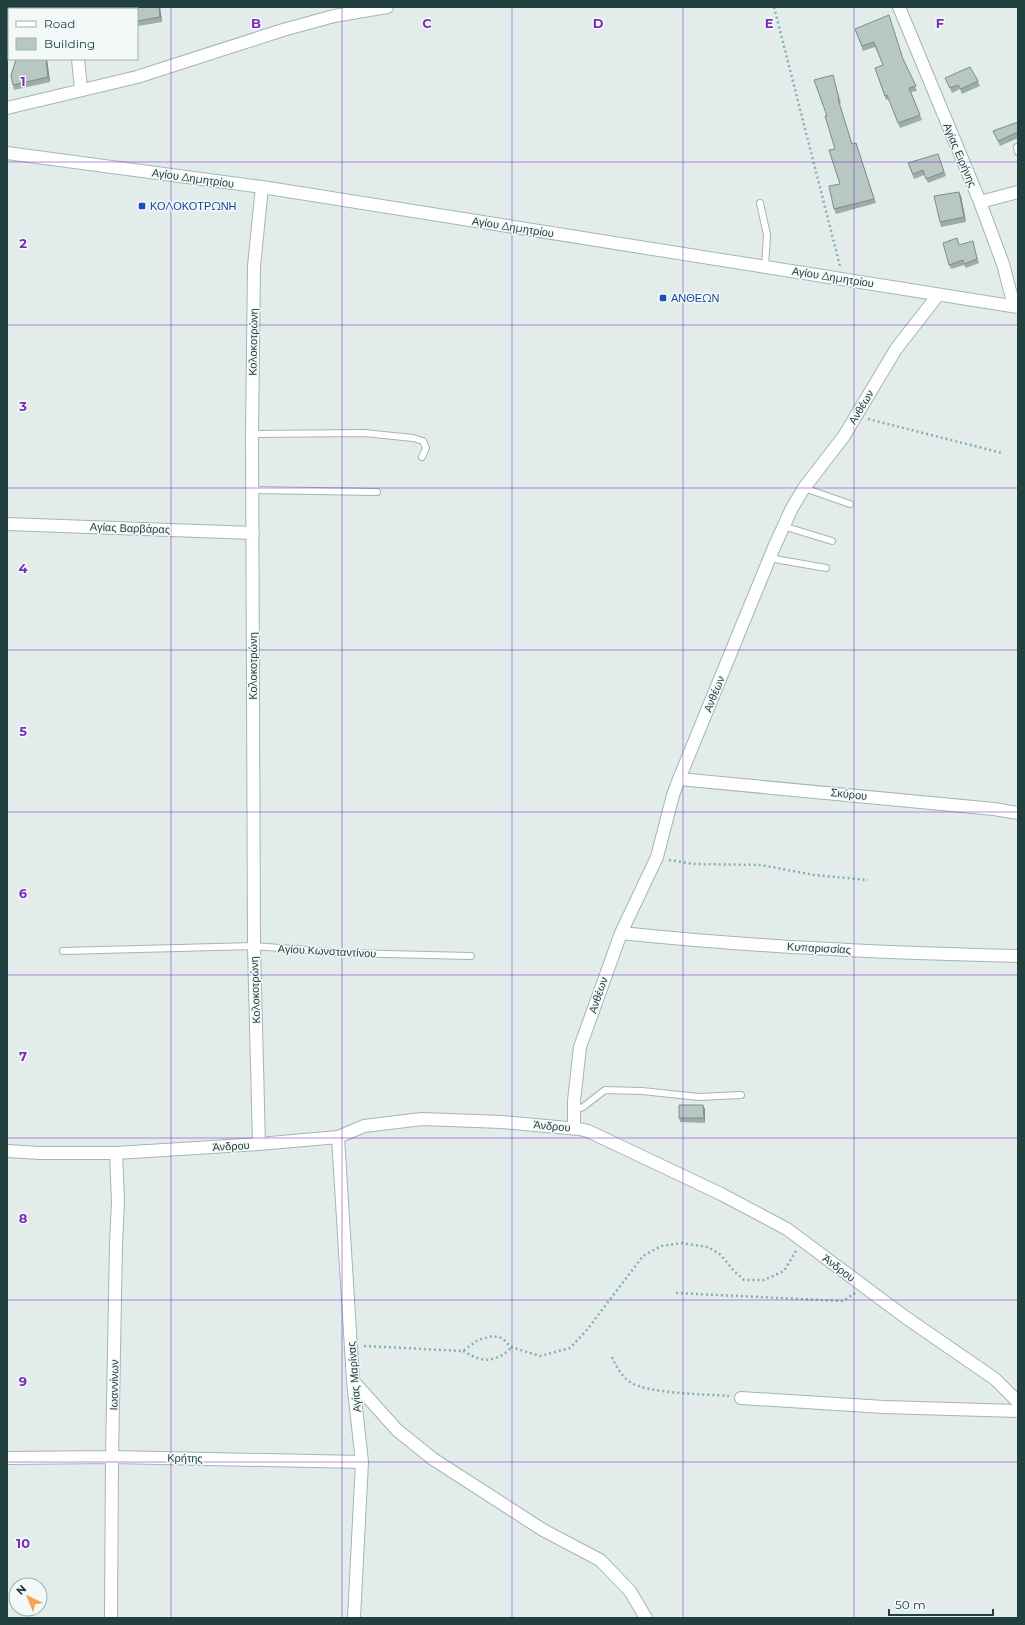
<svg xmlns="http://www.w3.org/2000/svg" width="1025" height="1625" viewBox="0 0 1025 1625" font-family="Montserrat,sans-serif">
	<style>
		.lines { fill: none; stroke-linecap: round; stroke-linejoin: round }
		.lane-casing { stroke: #a4b5b4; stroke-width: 8 }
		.street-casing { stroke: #a4b5b4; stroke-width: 14 }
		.secondary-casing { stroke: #a0b9b6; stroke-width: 14 }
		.path { stroke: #81b2ae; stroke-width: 2.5; stroke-dasharray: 2 3; stroke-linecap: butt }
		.lane { stroke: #fff; stroke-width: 6 }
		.street { stroke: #fff; stroke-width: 12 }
		.secondary { stroke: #fff; stroke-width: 12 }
		.wall { fill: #9daca9 }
		.shaded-wall { fill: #808c89 }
		.building { fill: #b7c8c4; stroke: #808c89 }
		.grid { fill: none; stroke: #7b2cbf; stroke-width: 1; stroke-opacity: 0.55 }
		.transit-dot { fill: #1a4fb4; stroke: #f3f9f8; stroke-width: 1.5 }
		.labels { text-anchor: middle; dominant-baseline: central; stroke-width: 3; stroke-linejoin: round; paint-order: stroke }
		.street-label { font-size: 11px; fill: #213f3e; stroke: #f3f9f8 }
		.transit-label { font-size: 11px; fill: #164399; stroke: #f3f9f8; text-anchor: start }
		.grid-label { font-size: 13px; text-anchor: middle; font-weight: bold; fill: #7b2cbf; stroke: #f3f9f8; stroke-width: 3; stroke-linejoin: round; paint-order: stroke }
	</style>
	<rect width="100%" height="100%" fill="#e2edeb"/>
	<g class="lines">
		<defs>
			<path id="lane" d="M1017,147l1,5
				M760,203l7,32 -2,32
				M252,434l112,-1 49,5 10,3 3,7 -4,9
				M804,488l46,16
				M253,490l124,2
				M783,526l49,15
				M769,558l57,10
				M63,951l191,-5 90,7 127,3
				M575,1110l8,-3 22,-17 37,1 57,6 42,-2"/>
			<path id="street" d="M73,7v2
				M899,7l81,195 23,62 11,42
				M78,59l3,31
				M7,108l130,-31 146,-47 51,-14 53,-9
				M980,202l38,-10
				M7,524l246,9
				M679,779l315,30 24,4
				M621,933c132,14 265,20 397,23
				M574,1128v-27l6,-54 41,-114 36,-76 16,-62 6,-16 96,-234 17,-37 12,-20 40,-52 52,-87 42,-54
				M338,1137l15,244 9,81 -8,156
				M259,1144l-5,-198 -2,-512 2,-168 8,-79
				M7,1151l33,2h76l143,-9 79,-7 26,-11 58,-7 80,3 77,7 9,2 133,63 66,35 118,88 90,62 23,23
				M353,1381l44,49 36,29 110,71 57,30 30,31 16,27
				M741,1398l143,9 134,4
				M7,1458l105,-1 250,5
				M111,1618l1,-161 4,-213 2,-43 -2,-48"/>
			<path id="secondary" d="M7,153l255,34 756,120"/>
		</defs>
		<use href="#lane" class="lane-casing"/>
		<use href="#street" class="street-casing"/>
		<use href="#secondary" class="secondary-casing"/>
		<path class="path" d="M774,7l66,259
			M868,419l134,34
			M669,860l25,4 67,1 53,10 54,5
			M676,1293l167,8 12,-8
			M364,1346l99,5 15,-11 15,-4 9,2 9,9 29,9 30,-8 16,-17 57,-75 18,-10 20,-3 27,4 13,8 12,15 11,10h20l20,-9 12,-20
			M463,1351c6,3 12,7 18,8 10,3 25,-4 30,-12
			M612,1357c4,9 9,19 18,25 18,12 75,12 99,14"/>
		<use href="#lane" class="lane"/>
		<use href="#street" class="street"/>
		<use href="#secondary" class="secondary"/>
	</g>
	<path class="wall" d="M160,7l2,15 -24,4 -1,-2v-15z
		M855,29l49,31 13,31 -6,1 11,28 -22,8 -11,-29 -3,1 -11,-32 8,-3 -8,-18 -12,4z
		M47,59l3,23 -36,8 -1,-5z
		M945,78l33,3 2,5 -18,8 -2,-5 -8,4z
		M834,80l7,23 -2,1 13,40 4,-1 20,60 -40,11 -2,-5 6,-25 -5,-35 -8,-33z
		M1018,122v16l-18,8 -7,-15z
		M938,154l8,22 -18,7 -4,-8 -10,4 -6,-16z
		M961,196l5,26 -25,5 -1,-5z
		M959,245l15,1 5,17 -13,5 -2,-3 -13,4 -2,-4z
		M705,1109v14l-25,-1 -1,-4z"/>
	<path class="shaded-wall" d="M159,7h1l2,15 -2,-5z
		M46,59h1l3,23 -2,-5z
		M959,192l2,4 5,26 -2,-5z
		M703,1105l2,4v14l-1,-5z"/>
	<path class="building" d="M40,7h25v1l2,1h-27z
		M77,7h82l1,10 -23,4v-12h-61z
		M889,15l14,44 13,27 -7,2 11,27 -22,8 -11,-28 -2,1 -10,-28 8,-3 -9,-23 -12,4 -7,-17z
		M16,59h30l2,18 -35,8 -2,-9z
		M970,67l8,14 -17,8 -3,-4 -8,3 -5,-10z
		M833,75l6,24h-1l14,45 4,-1 18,56 -40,10 -5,-23 11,-2 -11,-34 6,-1 -10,-33h2l-13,-36z
		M1018,122v10l-20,9 -5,-10z
		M938,154l6,18 -18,7 -3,-9 -10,4 -5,-11z
		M959,192l5,25 -24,5 -6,-26z
		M957,238l2,7 14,-4 4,18 -13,5 -1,-4 -14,5 -6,-22z
		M679,1105h24l1,13h-25z"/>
	<path class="grid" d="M171,7v1611M342,7v1611M512,7v1611M683,7v1611M854,7v1611M7,162h1011M7,325h1011M7,488h1011M7,650h1011M7,812h1011M7,975h1011M7,1138h1011M7,1300h1011M7,1462h1011"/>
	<g class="transit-dot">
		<rect x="138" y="202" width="8" height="8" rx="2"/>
		<rect x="659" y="294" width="8" height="8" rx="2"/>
	</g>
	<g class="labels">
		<g class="street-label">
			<text transform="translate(960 155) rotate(67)">Αγίας Ειρήνης</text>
			<text transform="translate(193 178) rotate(8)">Αγίου Δημητρίου</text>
			<text transform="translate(513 227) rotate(9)">Αγίου Δημητρίου</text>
			<text transform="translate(833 277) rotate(9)">Αγίου Δημητρίου</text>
			<text transform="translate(253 342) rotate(-89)">Κολοκοτρώνη</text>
			<text transform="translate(861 407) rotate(-59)">Ανθέων</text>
			<text transform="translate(130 528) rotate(2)">Αγίας Βαρβάρας</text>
			<text transform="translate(253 666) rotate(-90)">Κολοκοτρώνη</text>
			<text transform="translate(714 694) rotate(-68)">Ανθέων</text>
			<text transform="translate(849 794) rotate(6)">Σκύρου</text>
			<text transform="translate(819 948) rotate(3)">Κυπαρισσίας</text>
			<text transform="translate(327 951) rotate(3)">Αγίου Κωνσταντίνου</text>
			<text transform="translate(255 990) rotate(-92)">Κολοκοτρώνη</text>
			<text transform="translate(598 995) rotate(-71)">Ανθέων</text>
			<text transform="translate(552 1126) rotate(5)">Άνδρου</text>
			<text transform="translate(231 1146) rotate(-3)">Άνδρου</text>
			<text transform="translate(839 1268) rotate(37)">Άνδρου</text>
			<text transform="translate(354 1377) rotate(-95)">Αγίας Μαρίνας</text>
			<text transform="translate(114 1385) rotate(-89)">Ιωαννίνων</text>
			<text transform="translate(185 1458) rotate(1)">Κρήτης</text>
		</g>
		<g class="transit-label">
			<text x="150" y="206">ΚΟΛΟΚΟΤΡΩΝΗ</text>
			<text x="671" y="298">ΑΝΘΕΩΝ</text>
		</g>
	</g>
	<g class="grid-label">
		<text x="256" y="28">B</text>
		<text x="427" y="28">C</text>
		<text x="598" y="28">D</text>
		<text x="769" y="28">E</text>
		<text x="940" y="28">F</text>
		<text x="23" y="86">1</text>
		<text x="23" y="248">2</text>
		<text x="23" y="411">3</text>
		<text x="23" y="573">4</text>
		<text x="23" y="736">5</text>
		<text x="23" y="898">6</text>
		<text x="23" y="1061">7</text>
		<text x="23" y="1223">8</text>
		<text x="23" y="1386">9</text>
		<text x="23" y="1548">10</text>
	</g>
	<rect width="1025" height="1625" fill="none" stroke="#213f3e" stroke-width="16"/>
	<rect x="8" y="8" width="130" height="52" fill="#f3f9f8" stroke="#9fafae"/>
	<rect x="16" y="21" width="20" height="6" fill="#ffffff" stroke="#9fafae"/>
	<text x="44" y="28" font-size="12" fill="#213f3e">Road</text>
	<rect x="16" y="38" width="20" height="12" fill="#b7c8c4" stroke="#9fafae"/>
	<text x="44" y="48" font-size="12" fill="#213f3e">Building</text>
	<g transform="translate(28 1597) rotate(316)"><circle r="19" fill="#f3f9f8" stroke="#9fafae"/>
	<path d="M0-3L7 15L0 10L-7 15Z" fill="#f7a256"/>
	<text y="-6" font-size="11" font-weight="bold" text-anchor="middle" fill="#213f3e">N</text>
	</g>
	<path d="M889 1609v6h104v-6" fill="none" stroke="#213f3e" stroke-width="2"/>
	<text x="895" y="1609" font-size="12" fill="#213f3e" stroke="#f3f9f8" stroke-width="3" paint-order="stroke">50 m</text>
</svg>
